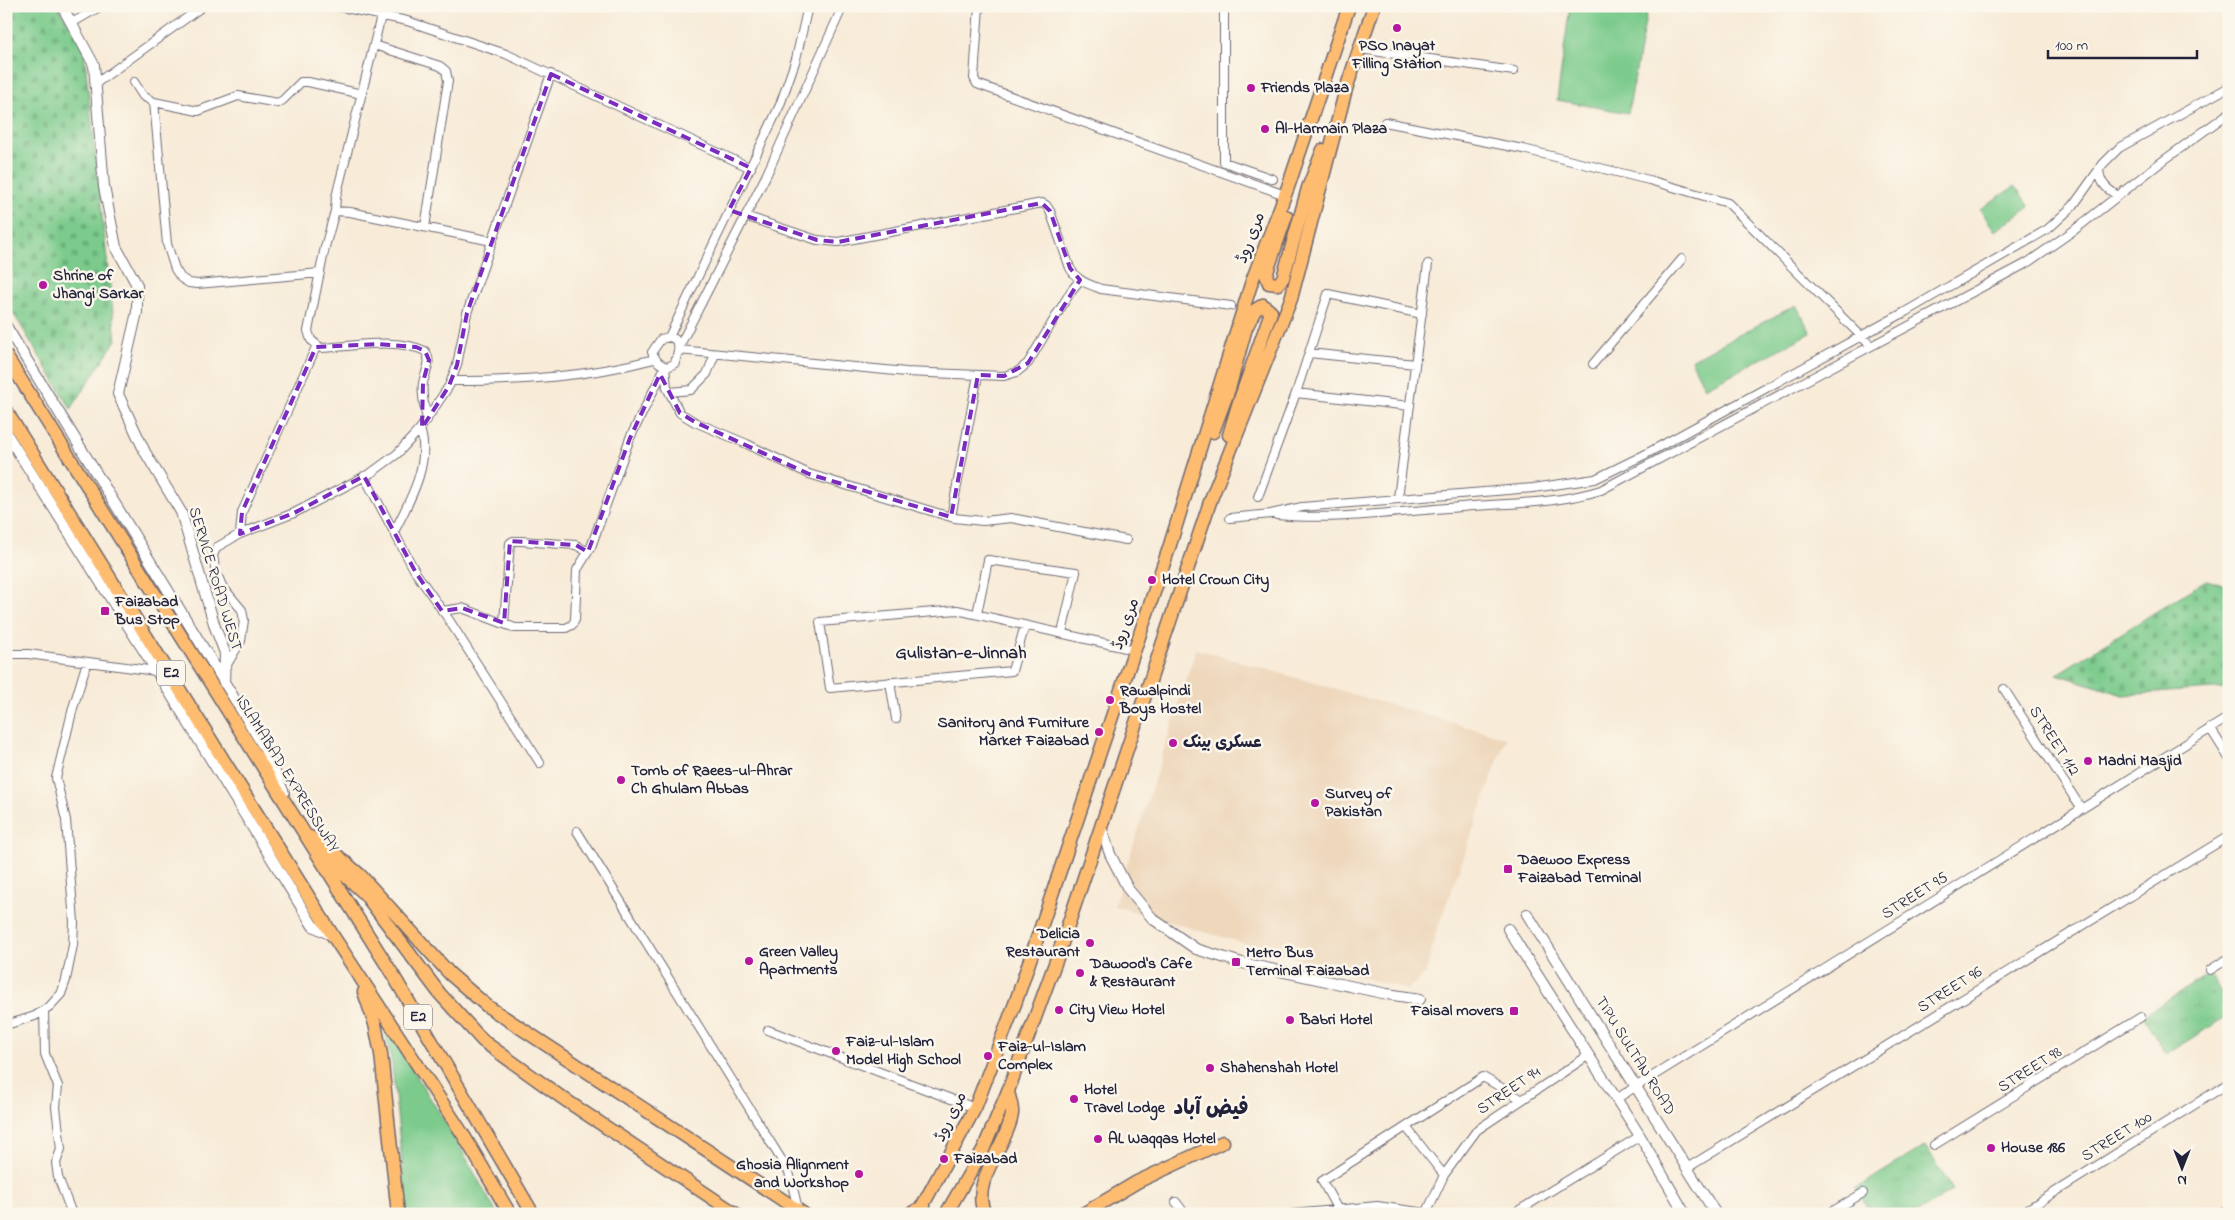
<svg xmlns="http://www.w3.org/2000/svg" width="2235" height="1220" viewBox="0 0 2235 1220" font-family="'Indie Flower','Playpen Sans Arabic',sans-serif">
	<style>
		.built { fill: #eed7bb }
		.grass { fill: #7bcb8c; stroke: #4e7664 }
		.cemetery { fill: url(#cemetery-stones); stroke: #4e7664 }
		.park { fill: url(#park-tufts); stroke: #4e7664 }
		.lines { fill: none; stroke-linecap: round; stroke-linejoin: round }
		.minor-casing { stroke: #6d6872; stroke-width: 10 }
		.tertiary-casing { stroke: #6d6872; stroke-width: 12 }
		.primary-casing { stroke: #6d6872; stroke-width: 15 }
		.trunk-casing { stroke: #6d6872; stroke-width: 15 }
		.minor { stroke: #fff; stroke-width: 8 }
		.tertiary { stroke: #fff; stroke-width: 10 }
		.primary { stroke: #febc70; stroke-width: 12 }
		.trunk { stroke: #febc70; stroke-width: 12 }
		.marked { fill: none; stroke: #7b2cbf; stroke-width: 4; stroke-dasharray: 10 6; stroke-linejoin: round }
		.poi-dot { fill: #b5179e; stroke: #fbf7ec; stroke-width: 2 }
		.labels { text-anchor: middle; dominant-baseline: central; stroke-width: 5; stroke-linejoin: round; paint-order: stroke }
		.shield { fill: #fbf7ec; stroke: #636270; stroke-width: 1 }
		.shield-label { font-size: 15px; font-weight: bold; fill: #22223b }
		.poi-label { font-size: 16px; font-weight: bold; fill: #22223b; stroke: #fbf7ec; text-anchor: start }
		.street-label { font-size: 16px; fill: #22223b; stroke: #fbf7ec }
		.neighbourhood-label { font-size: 18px; font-weight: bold; fill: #22223b; stroke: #fbf7ec }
		.district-label { font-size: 21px; font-weight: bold; fill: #22223b; stroke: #fbf7ec }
	</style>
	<defs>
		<pattern id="cemetery-stones" width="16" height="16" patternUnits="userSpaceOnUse" patternTransform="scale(1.25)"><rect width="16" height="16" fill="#7bcb8c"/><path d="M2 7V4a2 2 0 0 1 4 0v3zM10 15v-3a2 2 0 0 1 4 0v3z" fill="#6aae7a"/></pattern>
		<pattern id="park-tufts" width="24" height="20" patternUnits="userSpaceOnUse" patternTransform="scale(1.25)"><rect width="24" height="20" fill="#7bcb8c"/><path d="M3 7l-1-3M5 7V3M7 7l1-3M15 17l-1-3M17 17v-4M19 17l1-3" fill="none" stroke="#6aae7a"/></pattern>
	</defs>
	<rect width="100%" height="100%" fill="#fbf7ec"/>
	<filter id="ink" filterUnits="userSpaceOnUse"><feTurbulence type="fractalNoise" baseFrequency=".02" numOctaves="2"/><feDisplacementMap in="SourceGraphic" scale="10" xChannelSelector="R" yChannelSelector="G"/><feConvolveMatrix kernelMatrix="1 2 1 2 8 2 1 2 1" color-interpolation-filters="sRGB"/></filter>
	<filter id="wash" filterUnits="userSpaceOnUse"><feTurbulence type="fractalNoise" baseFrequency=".0096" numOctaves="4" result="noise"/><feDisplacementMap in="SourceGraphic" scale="20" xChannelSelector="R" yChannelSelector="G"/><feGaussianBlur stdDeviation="1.12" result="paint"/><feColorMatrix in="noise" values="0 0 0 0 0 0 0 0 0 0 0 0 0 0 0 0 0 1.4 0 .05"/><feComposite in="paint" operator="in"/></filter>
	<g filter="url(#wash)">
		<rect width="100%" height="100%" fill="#f8ebd8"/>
		<path class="built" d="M1196,649l310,89 -71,198 -9,37 -19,17 -293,-84z"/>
		<path class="grass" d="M1570,6h78l-20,107 -71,-13z
			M2015,186l15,21 -35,24 -15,-22z
			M1796,305l15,28 -106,55 -14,-28z
			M383,1021l76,124 38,69h-90l-15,-150z"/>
		<path class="cemetery" d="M6,6h51l26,37 33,297 -45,69 -65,-108z
			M2206,580l23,6v102l-106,7 -66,-21z"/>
		<path class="park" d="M2210,973l19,31v11l-63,39 -23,-38z
			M1925,1146l28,44 -39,24h-42l-17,-25z"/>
	</g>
	<g filter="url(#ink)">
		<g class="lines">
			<defs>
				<path id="minor" d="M337,6l70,15 99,33 245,114
					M979,6l-5,72 3,6 308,111
					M1224,6v156l49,17
					M72,23l29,-17
					M374,45l66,21 6,5 2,10 -23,146
					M1360,49l154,22
					M134,82l9,14 11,6 44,9 40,-15 40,7 5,-3 18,-18h7l54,12
					M95,84l108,-78
					M154,102l13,142 8,25 6,9 8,5 8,1 123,-11
					M1385,122l138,27 126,31 79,23 142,142
					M2099,169c1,15 8,20 19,27
					M335,211l1,-14 45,-181
					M745,216l72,24 21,2 204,-39 4,2 4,6 20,57c7,13 18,16 31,21l130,17
					M669,337l111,-232 16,-46 12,-53
					M669,337l6,2 4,8 -4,16 -7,4c-9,-2 -13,-7 -16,-15l9,-13z
					M679,347l87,-171 77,-170
					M679,350l227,22 98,4 13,-4 11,-9 43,-72 9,-11
					M1309,353l106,11
					M1593,364l89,-105
					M665,367l2,21 13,25 15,9 52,22 62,30 145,44 29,3 28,-3 115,22
					M451,381c68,0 137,-4 203,-22
					M670,392l21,-2 16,-16 8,-20
					M1296,393l114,13
					M427,420c-2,-12 -6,-25 -4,-37 2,-11 10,-22 2,-32 -28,-14 -73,-4 -104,-3l-10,-8 -3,-9 17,-84 10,-36 15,1 142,29
					M364,476l52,97 33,47 91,143
					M1258,497l38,-104 32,-99 94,20
					M1398,498l30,-234
					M1277,515c61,6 124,-4 185,-8 46,-4 95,-3 139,-17l426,-227 46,-32 87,-68 69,-50
					M951,517l27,-142
					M1230,518l41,-4 31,-7 231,-19 62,-9 49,-24 261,-143 143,-83 25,-23 30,-42 16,-16 110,-61
					M394,532c15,-30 38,-69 26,-103
					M240,534l2,-22 74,-165
					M442,611l20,-3 53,20h51l6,-3 3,-5 2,-50 14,-23 39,-109 35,-71
					M977,614l11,-54 88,12 -14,61
					M504,623l6,-80 3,-2h8l55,4 12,7
					M1025,625l-13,46 -182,17 -10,-66 137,-12 169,38 8,3
					M6,654h22l128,17
					M225,668l16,-27 3,-21 -2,-10 -20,-24 -7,-17 -2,-14 4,-8 23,-13 54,-21 77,-40 26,-19 23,-25 29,-43 8,-21 10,-52 84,-239
					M890,682l6,37
					M2004,689l77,119
					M2210,728l19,30
					M577,831l212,341 9,37
					M2210,970l19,-12
					M44,1010l1,44 13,32 -2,21 5,42 -5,14 2,14 14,37
					M6,1025l29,-9 15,-10 11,-12 5,-14 7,-35 1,-23 -8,-102 -10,-42 17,-70 14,-46
					M768,1030l207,78
					M1616,1099l613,-382
					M1406,1127l38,48
					M1934,1145l207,-128
					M1687,1168l542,-332
					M1176,1202l9,12
					M1337,1208l-15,-27 161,-104 38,22
					M1293,1214l84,-8 49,7
					M1426,1214l18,-39 33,-45 112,-75
					M1513,1214l127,-78
					M1828,1214l35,-21
					M2020,1214l209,-131
					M2219,1214l10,-6"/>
				<path id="tertiary" d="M62,6l32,59 10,122 12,60 21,38v27l-19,82 27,58 36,60 34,115 10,26 -1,30
					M6,326l258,421 20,46
					M6,433l145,229 162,264 20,10
					M1101,827l9,27 18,35 25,30 43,30 46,14 145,31 33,5
					M1527,914l189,300
					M1508,929l132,207 45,78"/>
				<path id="primary" d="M1286,216l-20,59 3,8 9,1 5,-6 25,-90 15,-38
					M1213,432l16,-43 17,-61 9,-18 8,-5 8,7 -33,93 -9,30
					M918,1214l57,-106 41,-107 153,-453 83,-267 36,-94 61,-181
					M946,1214l37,-64 25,-59 49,-133 154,-459 80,-200 55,-210 28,-83"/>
				<path id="trunk" d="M6,356l387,619 140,239
					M6,411l327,525 131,200 46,78
					M310,837l23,15 27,23 90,99 37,32 317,208
					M325,857l39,36 76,101 43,47 78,56 175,117
					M364,992l11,32 6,30 17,160
					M910,1214l14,-8
					M947,1214l1,-3
					M985,1214c-16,-32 23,-70 27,-100 1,-7 -3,-16 -4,-23
					M1083,1214l54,-32 86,-40"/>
			</defs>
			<use href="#minor" class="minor-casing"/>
			<use href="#tertiary" class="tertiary-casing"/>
			<use href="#primary" class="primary-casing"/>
			<use href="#trunk" class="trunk-casing"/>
			<use href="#minor" class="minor"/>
			<use href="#tertiary" class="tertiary"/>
			<use href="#primary" class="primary"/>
			<use href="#trunk" class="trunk"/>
		</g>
	</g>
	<path class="marked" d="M551,74l200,94 -22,42 88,30 21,2 204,-39 8,8 20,57 10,12 -52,83 -24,13 -26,-1 -27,142 -142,-43 -114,-52 -15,-9 -20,-39 -30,64 -42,114 -12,-7 -66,-4 -6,82 -42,-15 -20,3 -26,-38 -52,-97 -70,37 -54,21 2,-22 74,-165 62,-3 38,3 9,4 4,9 -6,22 -1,46 27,-42 8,-21 10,-52z"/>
	<g class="poi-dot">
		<circle cx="1397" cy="28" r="5"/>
		<circle cx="1251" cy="88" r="5"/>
		<circle cx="1265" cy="129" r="5"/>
		<circle cx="43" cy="285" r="5"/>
		<circle cx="1152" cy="580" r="5"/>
		<rect x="100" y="606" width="10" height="10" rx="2.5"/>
		<circle cx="1110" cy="700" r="5"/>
		<circle cx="1099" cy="732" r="5"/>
		<circle cx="1173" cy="743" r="5"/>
		<circle cx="2088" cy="761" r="5"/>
		<circle cx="621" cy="780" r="5"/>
		<circle cx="1315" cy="803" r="5"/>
		<rect x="1503" y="864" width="10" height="10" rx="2.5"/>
		<circle cx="1090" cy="943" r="5"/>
		<circle cx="749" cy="961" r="5"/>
		<rect x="1231" y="957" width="10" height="10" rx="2.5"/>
		<circle cx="1080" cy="973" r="5"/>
		<circle cx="1059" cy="1010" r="5"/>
		<rect x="1509" y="1006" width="10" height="10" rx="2.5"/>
		<circle cx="1290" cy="1020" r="5"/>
		<circle cx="836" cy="1051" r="5"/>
		<circle cx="988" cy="1056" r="5"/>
		<circle cx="1210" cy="1068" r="5"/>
		<circle cx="1074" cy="1099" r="5"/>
		<circle cx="1098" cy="1139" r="5"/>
		<circle cx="1991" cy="1148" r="5"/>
		<circle cx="944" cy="1159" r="5"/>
		<circle cx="859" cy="1174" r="5"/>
	</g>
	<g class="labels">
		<g class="shield">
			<rect x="157" y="660.5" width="28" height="25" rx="4"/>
			<rect x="404" y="1004.5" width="28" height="25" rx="4"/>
		</g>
		<g class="shield-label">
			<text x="171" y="673">E2</text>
			<text x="418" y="1017">E2</text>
		</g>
		<g class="poi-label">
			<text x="1397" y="46" text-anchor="middle">PSO Inayat<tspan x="1397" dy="18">Filling Station</tspan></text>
			<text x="1261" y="88">Friends Plaza</text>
			<text x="1275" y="129">Al-Harmain Plaza</text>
			<text x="53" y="276">Shrine of<tspan x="53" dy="18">Jhangi Sarkar</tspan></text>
			<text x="1162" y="580">Hotel Crown City</text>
			<text x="115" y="602">Faizabad<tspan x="115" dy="18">Bus Stop</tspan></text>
			<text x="1120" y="691">Rawalpindi<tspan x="1120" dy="18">Boys Hostel</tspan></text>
			<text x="1089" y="723" text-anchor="end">Sanitory and Furniture<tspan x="1089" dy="18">Market Faizabad</tspan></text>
			<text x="1183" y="743">عسکری بینک</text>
			<text x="2098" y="761">Madni Masjid</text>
			<text x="631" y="771">Tomb of Raees-ul-Ahrar<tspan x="631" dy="18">Ch Ghulam Abbas</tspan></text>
			<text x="1325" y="794">Survey of<tspan x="1325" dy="18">Pakistan</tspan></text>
			<text x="1518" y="860">Daewoo Express<tspan x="1518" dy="18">Faizabad Terminal</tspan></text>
			<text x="1080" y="934" text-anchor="end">Delicia<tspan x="1080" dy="18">Restaurant</tspan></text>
			<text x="759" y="952">Green Valley<tspan x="759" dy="18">Apartments</tspan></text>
			<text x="1246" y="953">Metro Bus<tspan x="1246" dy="18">Terminal Faizabad</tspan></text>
			<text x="1090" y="964">Dawood's Cafe<tspan x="1090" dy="18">&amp; Restaurant</tspan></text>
			<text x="1069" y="1010">City View Hotel</text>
			<text x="1504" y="1011" text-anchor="end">Faisal movers</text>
			<text x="1300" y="1020">Babri Hotel</text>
			<text x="846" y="1042">Faiz-ul-Islam<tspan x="846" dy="18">Model High School</tspan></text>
			<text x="998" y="1047">Faiz-ul-Islam<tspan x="998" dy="18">Complex</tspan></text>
			<text x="1220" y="1068">Shahenshah Hotel</text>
			<text x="1084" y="1090">Hotel<tspan x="1084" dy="18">Travel Lodge</tspan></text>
			<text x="1108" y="1139">AL Waqqas Hotel</text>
			<text x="2001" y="1148">House 186</text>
			<text x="954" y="1159">Faizabad</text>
			<text x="849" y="1165" text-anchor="end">Ghosia Alignment<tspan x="849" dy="18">and Workshop</tspan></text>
		</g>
		<g class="street-label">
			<text transform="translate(1251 238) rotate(-69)">مری روڈ</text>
			<text transform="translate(215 579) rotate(73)">SERVICE ROAD WEST</text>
			<text transform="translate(1126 624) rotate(-71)">مری روڈ</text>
			<text transform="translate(2054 741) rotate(57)">STREET 112</text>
			<text transform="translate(287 774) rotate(58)">ISLAMABAD EXPRESSWAY</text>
			<text transform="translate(1915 896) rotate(-32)">STREET 95</text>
			<text transform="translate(1950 990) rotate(-32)">STREET 96</text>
			<text transform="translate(1635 1056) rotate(58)">TIPU SULTAN ROAD</text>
			<text transform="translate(2030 1070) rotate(-32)">STREET 98</text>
			<text transform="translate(1509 1091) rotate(-34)">STREET 94</text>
			<text transform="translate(951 1117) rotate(-64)">مری روڈ</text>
			<text transform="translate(2117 1137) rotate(-32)">STREET 100</text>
		</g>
		<g class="neighbourhood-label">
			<text x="961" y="654">Gulistan-e-Jinnah</text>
		</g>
		<g class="district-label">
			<text x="1211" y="1109">فیض آباد</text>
		</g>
	</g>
	<rect width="2235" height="1220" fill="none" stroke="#fbf7ec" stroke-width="25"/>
	<g transform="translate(2182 1168) rotate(180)" stroke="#fbf7ec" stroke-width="4" paint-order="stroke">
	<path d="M0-4L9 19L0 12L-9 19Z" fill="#22223b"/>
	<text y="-8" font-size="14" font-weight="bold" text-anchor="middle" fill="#22223b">N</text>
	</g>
	<path d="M2048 50v8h149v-8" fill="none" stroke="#22223b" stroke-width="2.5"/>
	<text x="2055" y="50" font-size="15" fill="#22223b" stroke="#fbf7ec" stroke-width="4" paint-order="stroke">100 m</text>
</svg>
